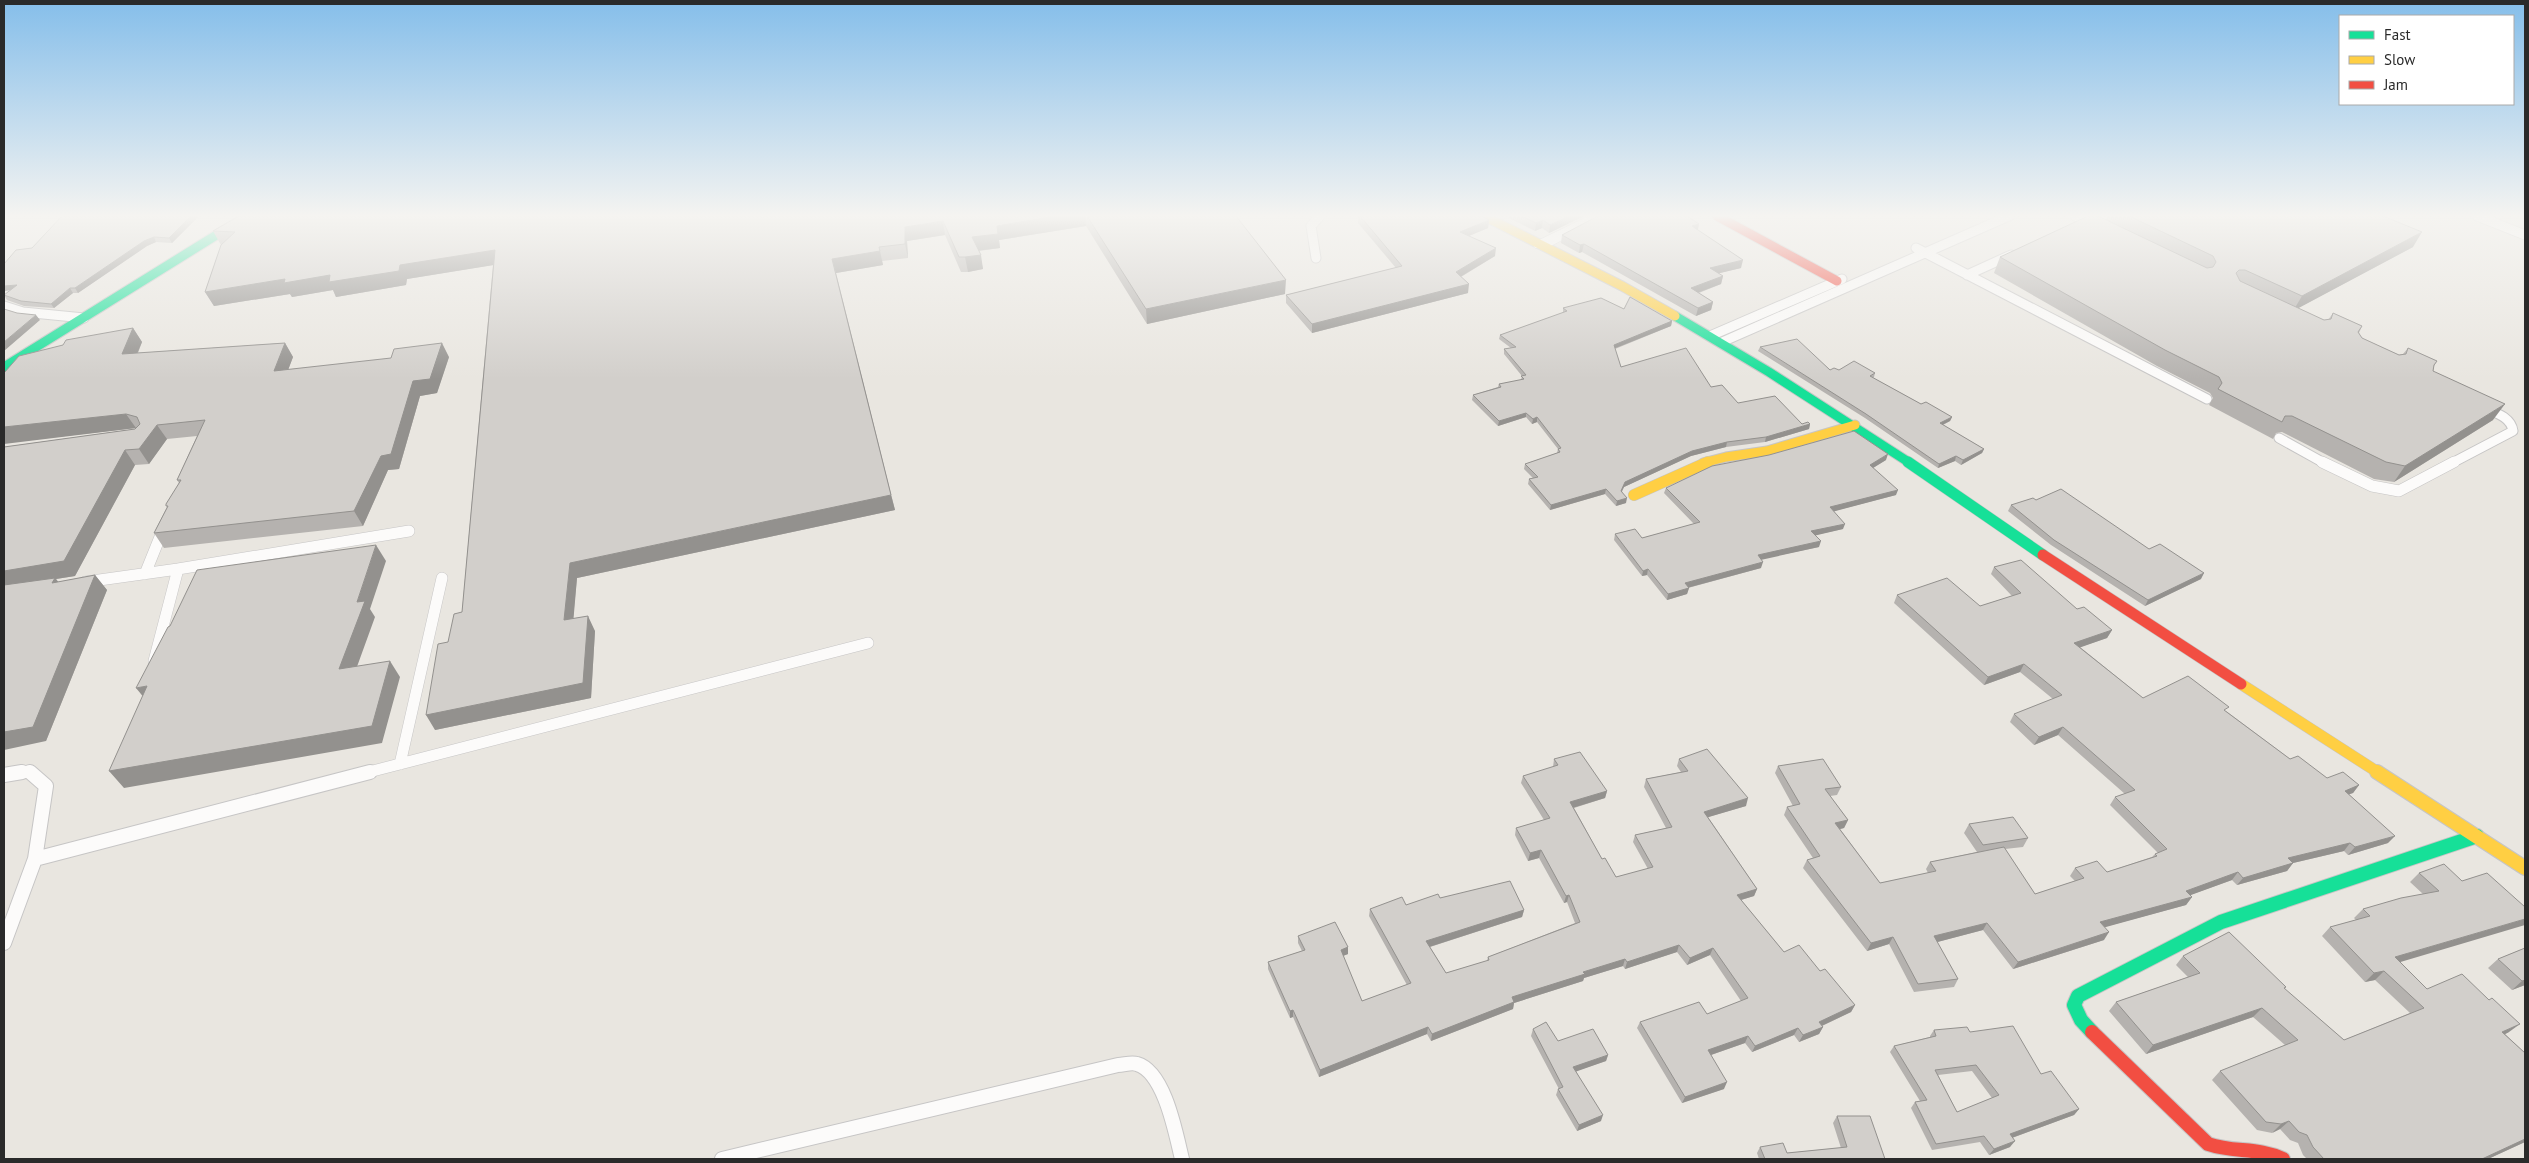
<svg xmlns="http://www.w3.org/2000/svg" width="2529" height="1163" viewBox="0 0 2529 1163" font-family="'PT Sans',sans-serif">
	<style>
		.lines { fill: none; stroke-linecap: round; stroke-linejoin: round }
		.lane-far2-casing { stroke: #c6c5c5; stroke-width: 11 }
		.lane-far1-casing { stroke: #c6c5c5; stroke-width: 12 }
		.lane-casing { stroke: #c6c5c5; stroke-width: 16 }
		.street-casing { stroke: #c6c5c5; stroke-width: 1 }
		.fast-far2-casing { stroke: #c6c5c5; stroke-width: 11 }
		.fast-far1-casing { stroke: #c6c5c5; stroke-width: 12 }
		.fast-casing { stroke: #c6c5c5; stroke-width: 16 }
		.slow-far2-casing { stroke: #c6c5c5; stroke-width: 11 }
		.slow-far1-casing { stroke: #c6c5c5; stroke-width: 12 }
		.slow-casing { stroke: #c6c5c5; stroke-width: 16 }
		.jam-far2-casing { stroke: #c6c5c5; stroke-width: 11 }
		.jam-far1-casing { stroke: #c6c5c5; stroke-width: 12 }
		.jam-casing { stroke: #c6c5c5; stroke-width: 16 }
		.lane-far2 { stroke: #fcfbfa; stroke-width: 9 }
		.lane-far1 { stroke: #fcfbfa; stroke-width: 11 }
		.lane { stroke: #fcfbfa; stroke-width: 14 }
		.street { fill: #fcfbfa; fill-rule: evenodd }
		.fast-far2 { stroke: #16e098; stroke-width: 9 }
		.fast-far1 { stroke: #16e098; stroke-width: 11 }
		.fast { stroke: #16e098; stroke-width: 14 }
		.slow-far2 { stroke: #ffcf43; stroke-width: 9 }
		.slow-far1 { stroke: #ffcf43; stroke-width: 11 }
		.slow { stroke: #ffcf43; stroke-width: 14 }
		.jam-far2 { stroke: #f24e42; stroke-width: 9 }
		.jam-far1 { stroke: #f24e42; stroke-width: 11 }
		.jam { stroke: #f24e42; stroke-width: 14 }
		.wall { fill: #b5b2af; fill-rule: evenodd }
		.shaded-wall { fill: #93918e }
		.building { fill: #d2cfcb; stroke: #93918e; fill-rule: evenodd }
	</style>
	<rect width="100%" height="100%" fill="#e9e6e0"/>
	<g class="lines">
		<defs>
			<path id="lane-far2" d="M2075,216l20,9
				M2477,216l48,19
				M1916,248l291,151
				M1316,258l-5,-32 9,-10
				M1967,275l44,-20
				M4,306l19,6 61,6
				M1710,336l132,-57
				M1722,342l287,-126
				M2279,438l45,25
				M2452,463l61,-32c-2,-14 -17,-18 -29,-23"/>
			<path id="lane-far1" d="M2322,462l50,24 27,5 55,-29
				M178,569l231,-38
				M145,574l19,-47
				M85,582l93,-13 -24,92
				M400,764l42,-186
				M14,773l15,-2 3,2
				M365,773l503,-130"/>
			<path id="lane" d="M4,775l18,-3
				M35,859l335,-87
				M4,943l31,-84 11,-73 -16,-14
				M722,1159l396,-94c6,0 13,-3 19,-1 28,8 39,71 45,95"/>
			<path id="street" d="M1589,216h20l-62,32h-12l-2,-3 2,-3z"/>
			<path id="fast-far2" d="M1675,316l94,56 141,91
				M4,367l243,-151"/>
			<path id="fast-far1" d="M1908,462l135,93"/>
			<path id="fast" d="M2092,1032l-11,-12 -7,-15 4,-9 143,-74 256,-86"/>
			<path id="slow-far2" d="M1484,216l138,70 53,30
				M1703,463l23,-6 41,-6 88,-26"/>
			<path id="slow-far1" d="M1634,495l74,-33
				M2241,684l138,89"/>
			<path id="slow" d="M2377,772l148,96"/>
			<path id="jam-far2" d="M1717,216l120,65"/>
			<path id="jam-far1" d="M2043,555l198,129"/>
			<path id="jam" d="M2092,1032l116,112c26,9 50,3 75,15"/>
		</defs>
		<use href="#lane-far2" class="lane-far2-casing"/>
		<use href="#lane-far1" class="lane-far1-casing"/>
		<use href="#lane" class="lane-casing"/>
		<use href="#street" class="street-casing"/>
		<use href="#fast-far2" class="fast-far2-casing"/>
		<use href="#fast-far1" class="fast-far1-casing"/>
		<use href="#fast" class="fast-casing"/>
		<use href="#slow-far2" class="slow-far2-casing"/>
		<use href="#slow-far1" class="slow-far1-casing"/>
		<use href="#slow" class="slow-casing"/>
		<use href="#jam-far2" class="jam-far2-casing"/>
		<use href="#jam-far1" class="jam-far1-casing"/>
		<use href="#jam" class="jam-casing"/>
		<use href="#lane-far2" class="lane-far2"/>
		<use href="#lane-far1" class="lane-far1"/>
		<use href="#lane" class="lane"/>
		<use href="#street" class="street"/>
		<use href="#fast-far2" class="fast-far2"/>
		<use href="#fast-far1" class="fast-far1"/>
		<use href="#fast" class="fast"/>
		<use href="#slow-far2" class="slow-far2"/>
		<use href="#slow-far1" class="slow-far1"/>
		<use href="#slow" class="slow"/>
		<use href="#jam-far2" class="jam-far2"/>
		<use href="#jam-far1" class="jam-far1"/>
		<use href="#jam" class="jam"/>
	</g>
	<path class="wall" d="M199,216l-27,27 -16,-1 -9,4 -69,47h-5l-19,15 -30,-2 -17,-6 -3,-5 6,-5 -6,1v-27l28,-16z
		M239,216h997l49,78 -138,30 -61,-98 -87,14 1,8 -21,3 4,18 -15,3h-7l-16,-37 -38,6 1,17 -26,3 1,4 -47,8 59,237 -318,68 -4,40 22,13 -4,67 -156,32 13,-88 14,-30 31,-347 -86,14 -1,6 -70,12 -3,-7 -41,7 -2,-3 -76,12 -9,-14 16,-47 -8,-14z
		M1358,216h124l7,4 -1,8 -19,8 26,20 -34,21 7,16 -156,40 -26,-30v-8l110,-27 -38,-45z
		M1505,216h79l-35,17 -7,-5 -7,3z
		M2107,216h276l30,31 -115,61 26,12h4l5,-7 29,13 -3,7 3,5 37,17 4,-1 5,-6 29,13 -3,5 -1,5 60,49 -99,62 -20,-3 -92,-47 -6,1 -3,6 -64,-34 4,-7 -3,-5 -53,-27 -163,-93 6,-16 105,-37z
		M1699,224l-1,6 43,38 -22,5 4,3 -2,8 -22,9 14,9 -2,8 -15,6 -114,-64 -3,1 -18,-10 1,-8z
		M1563,308l61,1 48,12 -1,5 -56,23 6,18 90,20 27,16 64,21h8l-1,5 -44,13 -39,5 -35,9 -67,31 -2,5 4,11 -10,3 -11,-12 -55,16 -22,-26 1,-5 4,-1 -9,-9 1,-5 32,-11 1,-4 -21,-27 -5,2 -6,-7 -28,9 -26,-26 1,-5 25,-8 1,-3 22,-4 1,-4 -18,-22v-5l7,-1 -12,-9 1,-4 63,-22z
		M133,328l9,14 -4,11 147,-10 8,14 -5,13 161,-13 -12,36 -17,3 -21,73 -11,1 -25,56 -199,22 -10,-15 25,-50 -2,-3 20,-44 -30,3 -18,25 -14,1 -60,111 -19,3 2,3 37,-7 12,15 -61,151 -42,-294 131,-18 1,-1 -132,15v-70l59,-28z
		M1760,347l70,23h9l36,3 -1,4 -1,1 48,26 31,13 -2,4 -7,4 41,24 -2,4 -21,12 -6,-4 -17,7 -73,-50 -107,-67z
		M1886,460l-13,8 23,27 -62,16 9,18 -28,6 4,12 -58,12v9l-73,20h1l-2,6 -20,6 -20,-25 -5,1 -28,-36 1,-6 27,4 52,-14 -30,-31 2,-5z
		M2036,500l113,49 52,30 -56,27 -94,-61 -43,-34 3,-6z
		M1994,567l83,42 35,21 -5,8 -27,9 63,51 83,13 64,48 37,19 32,7 -6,8 -4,1 39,49 -40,12 -4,-4 -51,12 -6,8 -50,14 -5,-5 -42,15 2,2 -6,8 -82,22v13l-91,29 -30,-39 -46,12 21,37 -4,8 -40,5 -25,-48 -22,7 -64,-83 4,-8 6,-2 -29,-43 3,-8 6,-1 -18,-33 3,-7 63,21 -4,8 -7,1 18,24 -4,8 -4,1 40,54 48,-10 -2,-4 4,-7 47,-10 -13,-19 5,-9 59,14 -5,9 -18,2 30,45 40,-13 -5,-5 5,-8 32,4 45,-15 3,-3 3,-1 -48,-48 5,-8 10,-3 -67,-59 -24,10 -24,-23 4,-8 39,-15 -33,-27 -36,13 -90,-82 3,-8 83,11 32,-10 -21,-22z
		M1554,759l53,32 -2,7 -31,10 28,51 14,18 32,-8 -15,-27 2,-7 31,-7 -22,-41 2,-8 35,-7 -4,-6 2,-7 67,47 -38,11 49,72 -3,7 -13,4 43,52 36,19 35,34 -4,7 -29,14 1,1 -4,7 -20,8 -5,-7 -42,17 -7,-9 -34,12 13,34 -42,14 -45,-75 3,-6 67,-8 34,-13 -31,-46 -23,10 -10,-13 -52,17 -2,-3 -39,12 -1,3 -69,22 -1,6 -82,32 -4,-7 -108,43 -26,-60 -3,1 -22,-49v-7l34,-11 -4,-8v-7l50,11v7l-5,2 19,45 45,-16 -38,-69 1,-7 36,-4 34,-7 84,12 -2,7 -92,30 16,26 41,-12 1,-4 87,-34 -8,-21 -3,1 -25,-45 -11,3 -13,-26 1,-7 28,-8 -23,-37 2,-7 30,-9z
		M2419,873l43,8 -62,81 27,27 82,43 -4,2 20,19v89l-37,17h-181l-4,-4 -5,-12 -8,-3 -10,-11 -8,4 -15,-3 -45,-50 8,-9 65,-26 -32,-28 -107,37 -37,-43 7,-9 72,-25 -12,-12 7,-9 103,31 -2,2 60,51 66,-27 -35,-33 -10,2 -43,-46 8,-9 26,-7 -2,-2 9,-9 60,-15 -13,-12z
		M2525,948v37l-13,5 -24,-22 10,-9z
		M1533,1029l25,12 50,14 -2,6 -30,10 25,50 -24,10 -21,-36 2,-6h1l-28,-53z
		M1934,1030l36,2 71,42 38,35 -5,6 -62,23 -2,9 -21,8 -9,-13 -48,8 -21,-42 4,-6 5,-1 -30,-49 4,-6 36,-9v-1zM1972,1071l20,27 -35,14 -19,-37z
		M1837,1116l48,43h-126l-2,-6 3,-6 27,6 54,-5 -8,-25z"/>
	<path class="shaded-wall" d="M191,216h8l-27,27 -3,-5z
		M1057,216h28l1,10 -87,14 1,8 -25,3 -3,-14 25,-11z
		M1569,216h15l-35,17 1,-8z
		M1489,220l-1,8 -29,12 1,-8z
		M1543,220l-1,8 -7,3 1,-8z
		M943,221l2,14 -38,6 1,17 -3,-14v-17z
		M1699,224l-2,8 -5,-6z
		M2422,232l-9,15 -120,64 9,-15z
		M154,237l2,5 -9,4 -69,47 -3,-5 69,-47z
		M1584,244l-2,8 -3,1 1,-8z
		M1496,248l-1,8 -40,24 1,-8z
		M495,250l5,14 -93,15 -1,6 -70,12 -3,-7 -41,7 -2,-3 -76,12 -9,-14 80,-13 45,-4z
		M880,251l3,14 -47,8 -4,-14z
		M981,255l2,14 -15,3 -3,-15z
		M1743,260l-2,8 -33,8 2,-8z
		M1723,276l-2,8 -32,12 2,-8z
		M1286,280l-1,14 -138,30 -1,-15z
		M1469,284l-1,9 -156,40v-9z
		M17,285l3,4 -16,2v-5z
		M70,288l3,5 -19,15 -3,-4z
		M1713,302l-2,8 -15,6 2,-8z
		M36,315l4,5 -36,31v-9z
		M1672,321l-1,5 -58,23 1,-4z
		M133,328l9,14 -11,26 -9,-14z
		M285,343l8,14 -11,29 -8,-15z
		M442,343l7,14 -12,36 -17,3 -21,73 -11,1 -25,56 -9,-15 59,-130z
		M2505,404l-12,16 -99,62 11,-16z
		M1526,413v4l-28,9 1,-5z
		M126,414l10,14 -132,16v-17z
		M1537,417v5l-5,2 1,-5z
		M1952,417l-2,4 -12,6 2,-4z
		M1810,424l-1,5 -44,13 1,-5z
		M157,425l10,14 -18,25 -10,-15z
		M1727,442l-1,5 -35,9 -67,31 -5,9 2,-5 4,-9 67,-31z
		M1984,449l-2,4 -21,12 2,-5z
		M125,450l10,15 -60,111 -19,3 11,14 -63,-5v-17z
		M1888,454l-2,6 -18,11 2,-6z
		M1956,456l-1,5 -17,7 1,-4z
		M1606,489l-1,5 -55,16 1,-5z
		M1898,490l-2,5 -68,18 2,-6z
		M891,495l4,15 -318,68 -5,58 -8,-16 6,-57z
		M1627,498l-1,5 -10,3 1,-5z
		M1845,524l-2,5 -34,8 2,-6z
		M1821,541l-2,6 -63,14 2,-6z
		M376,545l10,16 -16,48 5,8 -25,69 -11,-17 18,-67z
		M1763,562l-2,6 -78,21 2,-6z
		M1648,569l-1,6 -5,1 1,-5z
		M2204,573l-3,6 -56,27 3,-6z
		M95,575l12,15 -61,151 -42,9v-18z
		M1689,588l-2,6 -20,6 1,-6z
		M588,616l7,15 -4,67 -156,32 -9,-15z
		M2112,630l-5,8 -37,13 4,-8z
		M390,661l10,16 -18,66 -258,45 -15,-17z
		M2024,664l-4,8 -36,13 4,-8z
		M147,686l3,19 -14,-17z
		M2063,727l-5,8 -24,10 5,-8z
		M2359,785l-6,8 -14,5 6,-7z
		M1607,791l-2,7 -36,11 1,-7z
		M1748,798l-2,8 -44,13 2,-7z
		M1848,820l-4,8 -12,3 3,-8z
		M2395,836l-7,7 -40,12 7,-8z
		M2350,843l-6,8 -51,12 -6,8 -50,14 6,-7 45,-20z
		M1541,850l-2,8 -11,3 2,-8z
		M2238,872l-6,8 -52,19 6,-8z
		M1757,889l-3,7 -20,6 3,-7z
		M1569,895l-2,7 -3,1 2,-7z
		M2192,897l-6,8 -91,25 5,-8z
		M1524,910l-2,7 -96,31v-7z
		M2525,919v6l-138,41 8,-9z
		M1987,923l-4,7 -53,14 4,-8z
		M2109,932l-5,8 -91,29 5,-7z
		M1893,937l-4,7 -22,7 4,-8z
		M1679,945l-2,7 -52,17 2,-7z
		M1348,947v7l-8,3 1,-7z
		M1713,948l-3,7 -23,10 3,-7z
		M1625,959l-2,7 -39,12 -1,3 -69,22 -1,6 -82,32 1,-7 80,-37 71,-25z
		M2384,971l-9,9 -10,2 9,-9z
		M2525,980v5l-13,5 10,-9z
		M1855,1005l-4,7 -36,17 4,-7z
		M2262,1008l-9,9 -107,37 7,-9z
		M1293,1010v7l-3,1v-7z
		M2520,1024l-11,8 -17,9 10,-9z
		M1428,1027l-1,7 -108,43 1,-7z
		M1823,1027l-4,7 -20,8 4,-7z
		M1798,1028l-4,7 -42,17 3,-6z
		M1748,1036l-3,7 -40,14 3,-7z
		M1608,1055l-2,6 -34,12 1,-6z
		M1727,1082l-3,7 -42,14 3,-6z
		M2079,1109l-5,6 -68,25 4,-6z
		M1603,1115l-2,6 -24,10 2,-6z
		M2289,1121l-9,8 -8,4 9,-9z
		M2525,1139v3l-37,17h-6z
		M2015,1141l-5,6 -21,8 5,-6z"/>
	<path class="building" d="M62,216h129l-22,22 -15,-1 -10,4 -69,47h-5l-19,16 -30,-3 -17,-6 13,-10 -13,1v-22l12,-14 16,-2z
		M239,216h818l-60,10 1,8 -26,3 9,18 -16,2h-6l-16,-36 -38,6v17l-26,3 1,4 -48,8 59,236 -321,68 -6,57 24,-4 -5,67 -157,32 12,-71 10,-2 6,-28 8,-2 33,-362 -95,15 -1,6 -70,11 1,-7 -46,8 1,-4 -80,13 16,-47 14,-13 -22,-1z
		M1087,216h149l50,64 -140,29z
		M1360,216h122l7,4 -29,12 36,16 -40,24 13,12 -157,40 -26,-29 116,-29z
		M1522,216h47l-19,9 -7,-5 -7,3z
		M1598,216h89l12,8 -7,2 51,34 -33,8 13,8 -32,12 22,14 -15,6 -114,-64 -4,1 -18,-10z
		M2088,216h10l109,52 6,-1 3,-5 -3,-6 -84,-40h254l39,16 -120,64 -57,-26h-6l-3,3 4,8 84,39 7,-1 2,-6 29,13 -4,6 4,6 37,17 7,-1 2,-6 29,13 -3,4 -1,6 72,33 -100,62 -19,-4 -94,-46h-7l-3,6 -64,-33 4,-6 -3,-6 -54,-27 -165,-93z
		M1630,297l42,24 -58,24 7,22 65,-19 25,39 11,-2 16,18 37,-7 27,28 6,-2 2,2 -44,13 -39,5 -35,9 -67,31 -4,9 6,7 -10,3 -11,-12 -55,16 -22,-26 9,-2 -13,-13 35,-12 -2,-3 3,-1 -24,-31 -4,2 -7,-6 -27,8 -26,-26 28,-8 -2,-3 25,-5 -3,-3 5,-1 -22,-26 12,-2 -16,-12 67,-24 -4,-3 38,-10 23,11z
		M4,309l13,4 19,2 -32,27z
		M133,328l-11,26 163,-11 -11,28 117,-13 3,-9 48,-6 -12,36 -17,2 -22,73 -10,2 -27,55 -200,22 14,-27h-2v-2l15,-24h-4l28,-60 -48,5 -18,24 -14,1 -61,111 -60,10v-124l131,-18 5,-5 -3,-7 -11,-3 -122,13v-54l15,-17 44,-11 3,-5z
		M1797,339l33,31 4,-2 5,2 15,-9 21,12 -5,3 51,28 5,-2 26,15 -12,6 44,26 -21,11 -7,-4 -17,8 -73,-50 -106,-67z
		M1854,431l34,23 -18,11 28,25 -68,17 15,17 -34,7 10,10 -63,14 5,7 -78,21 4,5 -21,6 -20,-25 -5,2 -28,-37 20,-5 7,9 58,-16 -34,-34 46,-22 57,-11z
		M2061,489l88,60 11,-5 44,29 -56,27 -94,-60 -43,-35 22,-7 3,2z
		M376,545l-19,57 8,-1 -26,68 51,-8 -18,65 -263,45 38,-85 -11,2 32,-61 2,-1 27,-56z
		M2021,560l56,49 7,-2 28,23 -38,13 69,55 45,-22 41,31 -5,3 66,49 8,-3 29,22 16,-6 16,13 -14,6 50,45 -40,11 -5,-4 -62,15 5,5 -50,15 -5,-6 -52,19 6,6 -92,25 9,10 -91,30 -31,-39 -53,13 24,43 -40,5 -25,-47 -22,6 -64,-83 13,-4 -33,-49 13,-3 -22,-38 45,-7 18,28 -16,2 23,31 -13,3 45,60 56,-12 -6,-9 74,-15 31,47 49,-16 -9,-10 22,-7 10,11 50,-16 -2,-2 12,-5 -52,-52 20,-7 -72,-63 -24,10 -25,-23 48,-19 -38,-31 -36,13 -91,-82 50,-17 33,28 41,-13 -27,-26z
		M95,575l-62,152 -29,5v-147l51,-7 -3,5z
		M1707,749l41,49 -44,14 53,77 -20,6 47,57 15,-7 21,26 5,-2 30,36 -36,17 4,5 -20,8 -5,-7 -43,18 -7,-10 -40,14 19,32 -42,15 -45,-75 59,-20 8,12 41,-16 -35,-50 -23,10 -11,-13 -52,17 -2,-3 -42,13 2,2 -73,23 2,5 -82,32 -4,-7 -108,43 -27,-60 -3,1 -22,-49 37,-12 -7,-14 37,-14 13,25 -7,3 21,51 49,-18 -41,-74 32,-12 4,8 32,-11 2,4 70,-17 14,29 -98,31 20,32 43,-13 -1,-3 92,-35 -11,-27 -3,1 -25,-46 -11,3 -14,-25 34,-10 -27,-42 35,-11 -4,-6 26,-7 27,39 -37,11 32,57 3,-1 11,19 37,-10 -18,-32 37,-8 -26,-48 42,-8 -9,-12z
		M2013,817l15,21 -45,7 -14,-21z
		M2444,864l18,17 25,-8 38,34v12l-130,38 32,32 35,-15 27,26 3,-2 28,26 -18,8 23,21v86l-43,20h-158l-11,-12 -6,-12 -8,-3 -10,-11 -8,3 -15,-2 -46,-51 78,-31 -36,-32 -109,37 -37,-43 84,-29 -17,-17 46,-24 57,55 -2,1 60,52 80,-32 -40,-37 -10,2 -44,-46 40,-11 -7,-7 38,-11 38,-7 -20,-18z
		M2525,948v32l-3,1 -24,-22z
		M1546,1022l12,19 35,-12 15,26 -35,12 30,48 -24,10 -21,-36 5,-2 -30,-58z
		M2013,1026l28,48 10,-3 28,38 -69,25 5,7 -21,8 -10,-13 -48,8 -21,-42 12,-2 -33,-54 42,-10 -2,-6 33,-3 3,5zM1976,1065l23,30 -42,17 -22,-42z
		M1837,1116h33l15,43h-120l-5,-12 23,-4 4,10 60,-6z"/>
	<linearGradient id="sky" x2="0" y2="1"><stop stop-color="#85beea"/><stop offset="0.57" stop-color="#f5f4f1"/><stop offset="1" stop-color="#f5f4f1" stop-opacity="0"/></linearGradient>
	<rect width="2529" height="379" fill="url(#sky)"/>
	<rect width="2529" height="1163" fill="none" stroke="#2a2a2a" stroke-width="10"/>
	<rect x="2339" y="15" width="175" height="90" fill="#ffffff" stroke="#aaaaaa"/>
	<rect x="2349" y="31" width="25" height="8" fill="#16e098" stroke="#aaaaaa"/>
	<text x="2384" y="40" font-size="15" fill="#2a2a2a">Fast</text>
	<rect x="2349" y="56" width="25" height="8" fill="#ffcf43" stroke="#aaaaaa"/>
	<text x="2384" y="65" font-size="15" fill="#2a2a2a">Slow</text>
	<rect x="2349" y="81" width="25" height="8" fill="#f24e42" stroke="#aaaaaa"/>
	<text x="2384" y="90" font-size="15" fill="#2a2a2a">Jam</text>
</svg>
